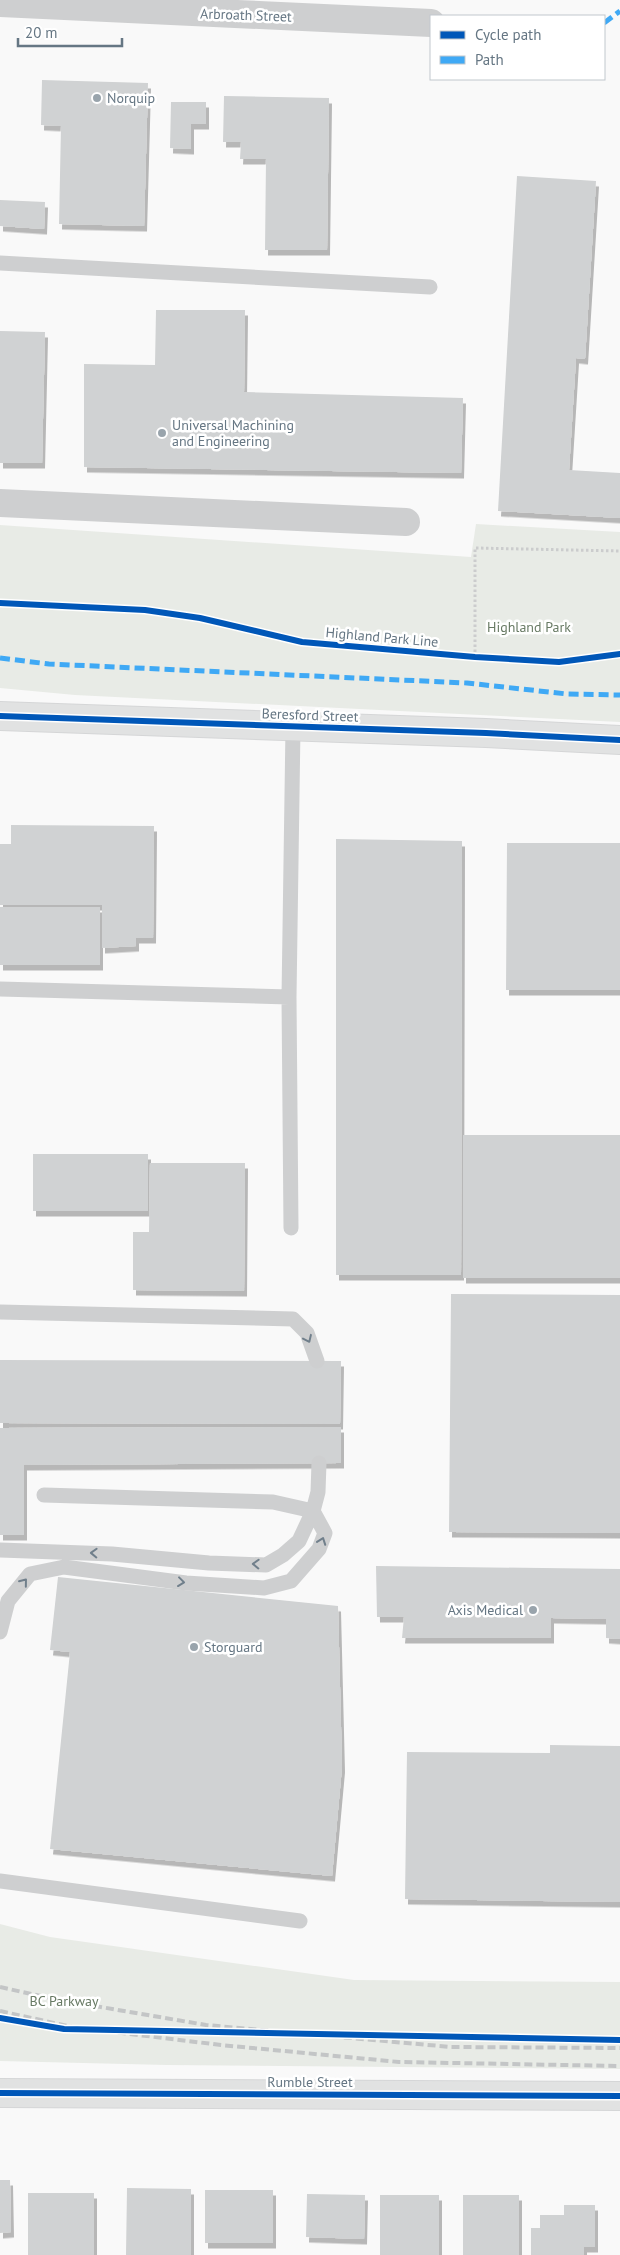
<svg xmlns="http://www.w3.org/2000/svg" width="620" height="2255" viewBox="0 0 620 2255" font-family="'PT Sans',sans-serif">
	<style>
		.green { fill: #e8ebe6 }
		.building { fill: #d0d2d3; filter: url(#shadow) }
		.lines { fill: none; stroke-linecap: round; stroke-linejoin: round }
		.secondary-casing { stroke: #d5d6d7; stroke-width: 30 }
		.path { stroke: #cbcccd; stroke-width: 3; stroke-dasharray: 2.5 2.5; stroke-linecap: butt }
		.lane { stroke: #cecfd0; stroke-width: 15 }
		.street { stroke: #cecfd0; stroke-width: 28 }
		.secondary { stroke: #e1e2e2; stroke-width: 28 }
		.rail { stroke: #c3c5c6; stroke-width: 4; stroke-dasharray: 8 4; stroke-linecap: butt }
		.quiet { stroke: #3fa9f5; stroke-width: 5; stroke-dasharray: 10 5; stroke-linecap: butt }
		.cycleway-casing { stroke: #fff; stroke-width: 9 }
		.cycleway { stroke: #0057b8; stroke-width: 6 }
		.oneway { stroke: #707f8b }
		.poi-dot { fill: #99a4ac; stroke: #fff; stroke-width: 2 }
		.labels { text-anchor: middle; dominant-baseline: central; stroke-width: 5; stroke-linejoin: round; paint-order: stroke }
		.street-label { font-size: 14px; fill: #657683; stroke: #fff }
		.poi-label { font-size: 14px; fill: #657683; stroke: #fff; text-anchor: start }
		.park-label { font-size: 14px; fill: #687a64; stroke: #fff }
	</style>
	<defs>
		<filter id="shadow"><feDropShadow dx="3" dy="5.5" stdDeviation="0" flood-color="#0004"/></filter>
	</defs>
	<rect width="100%" height="100%" fill="#f9f9f9"/>
	<path class="green" d="M476,524l144,8v190l-545,-27 -75,-7v-163l471,32z
		M0,1924l50,13 304,43 266,2v87l-453,-4 -167,-4z"/>
	<path class="building" d="M42,80l106,3 -4,143 -85,-2 2,-98 -20,-1z
		M224,96l105,2 -2,152h-62l1,-91h-26l1,-17h-18z
		M171,102h35v22h-15v25l-21,-1z
		M517,176l79,5 -11,178 -9,-1 -7,112 51,3v45l-122,-7z
		M0,200l45,2 -1,27 -44,-3z
		M156,310h89l-1,82 219,6 -2,75 -377,-6v-103l71,1z
		M0,331l45,1 -3,131h-42z
		M11,825l143,1 -1,112h-17v8l-34,2v-43h-102v-61h11z
		M336,839l126,2 -1,434h-125z
		M507,843h113v147h-114z
		M0,907h100v58h-100z
		M463,1135h157v143h-157z
		M33,1154h115v57h-115z
		M150,1163h95l-1,128 -111,-1v-58h16z
		M451,1294l169,1v238l-171,-1z
		M0,1360l341,1 -1,63 -340,-1z
		M341,1427v36l-317,2v70h-24v-107z
		M376,1566l244,3v70l-14,-1v-19l-55,-1v20h-149l2,-21h-27z
		M58,1577l280,29 4,161 -10,109 -282,-27 20,-197 -20,-2z
		M550,1745l70,1v156l-215,-3 2,-147 143,1z
		M0,2180h10l1,52 -11,1z
		M127,2188l64,1v66h-65z
		M205,2190h68v53h-68z
		M28,2193h66v62h-66z
		M307,2194l58,1 -1,44 -58,-2z
		M380,2195h59v60h-59z
		M463,2195h56v60h-56z
		M564,2205h31v42h-11v8h-53v-27h9v-13h24z"/>
	<g class="lines">
		<defs>
			<path id="secondary" d="M0,716l486,17 134,7
				M0,2093l620,3"/>
		</defs>
		<use href="#secondary" class="secondary-casing"/>
		<path class="path" d="M475,657v-109l145,3"/>
		<path class="lane" d="M0,263l430,24
			M0,989l289,8
			M291,1228l-2,-231 4,-270
			M0,1312l293,7 14,14 10,28
			M0,1550l112,4 97,9 57,2 17,-10 16,-14 14,-30 5,-19 1,-29
			M0,1632l8,-31 22,-27 34,-7 122,16 78,5 27,-7 28,-32 6,-16 -12,-22 -40,-9 -229,-7
			M0,1881l300,40"/>
		<path class="street" d="M0,3l431,20
			M0,503l406,19"/>
		<use href="#secondary" class="secondary"/>
		<path class="rail" d="M0,1987l54,12 152,26 245,22 169,1
			M0,2011l72,16 149,18 178,17 221,4"/>
		<path class="quiet" d="M604,23l16,-12
			M0,658l49,6 418,19 100,11 53,1"/>
		<defs>
			<path id="cycleway" d="M0,603l145,7 55,8 102,24 173,15 84,5 61,-8
				M0,716l486,17 134,7
				M0,2018l64,11 556,11
				M0,2093l620,3"/>
		</defs>
		<use href="#cycleway" class="cycleway-casing"/>
		<use href="#cycleway" class="cycleway"/>
	</g>
	<defs><path id="oneway-chevron" d="M-2-3.5L2.5 0L-2 3.5" fill="none" stroke-width="1.6" stroke-linecap="round" stroke-linejoin="round" transform="scale(1.25)"/></defs>
	<g class="oneway">
		<use href="#oneway-chevron" transform="translate(308 1339) rotate(65)"/>
		<use href="#oneway-chevron" transform="translate(322 1541) rotate(-70)"/>
		<use href="#oneway-chevron" transform="translate(94 1553) rotate(-178)"/>
		<use href="#oneway-chevron" transform="translate(256 1564) rotate(-178)"/>
		<use href="#oneway-chevron" transform="translate(24 1582) rotate(-51)"/>
		<use href="#oneway-chevron" transform="translate(181 1582) rotate(7)"/>
	</g>
	<g class="poi-dot">
		<circle cx="97" cy="98" r="5"/>
		<circle cx="162" cy="433" r="5"/>
		<circle cx="533" cy="1610" r="5"/>
		<circle cx="194" cy="1647" r="5"/>
	</g>
	<g class="labels">
		<g class="street-label">
			<text transform="translate(246 15) rotate(2)">Arbroath Street</text>
			<text transform="translate(382 637) rotate(5)">Highland Park Line</text>
			<text transform="translate(310 715) rotate(2)">Beresford Street</text>
			<text x="310" y="2082">Rumble Street</text>
		</g>
		<g class="poi-label">
			<text x="107" y="98">Norquip</text>
			<text x="172" y="425">Universal Machining<tspan x="172" dy="16">and Engineering</tspan></text>
			<text x="523" y="1610" text-anchor="end">Axis Medical</text>
			<text x="204" y="1647">Storguard</text>
		</g>
		<g class="park-label">
			<text x="529" y="627">Highland Park</text>
			<text x="64" y="2001">BC Parkway</text>
		</g>
	</g>
	<rect x="430" y="15" width="175" height="65" fill="#ffffff" stroke="#c1c8cd"/>
	<rect x="440" y="31" width="25" height="8" fill="#0057b8" stroke="#c1c8cd"/>
	<text x="475" y="40" font-size="15" fill="#657683">Cycle path</text>
	<rect x="440" y="56" width="25" height="8" fill="#3fa9f5" stroke="#c1c8cd"/>
	<text x="475" y="65" font-size="15" fill="#657683">Path</text>
	<path d="M18 38v8h104v-8" fill="none" stroke="#657683" stroke-width="2.5"/>
	<text x="25" y="38" font-size="15" fill="#657683" stroke="#ffffff" stroke-width="4" paint-order="stroke">20 m</text>
</svg>
